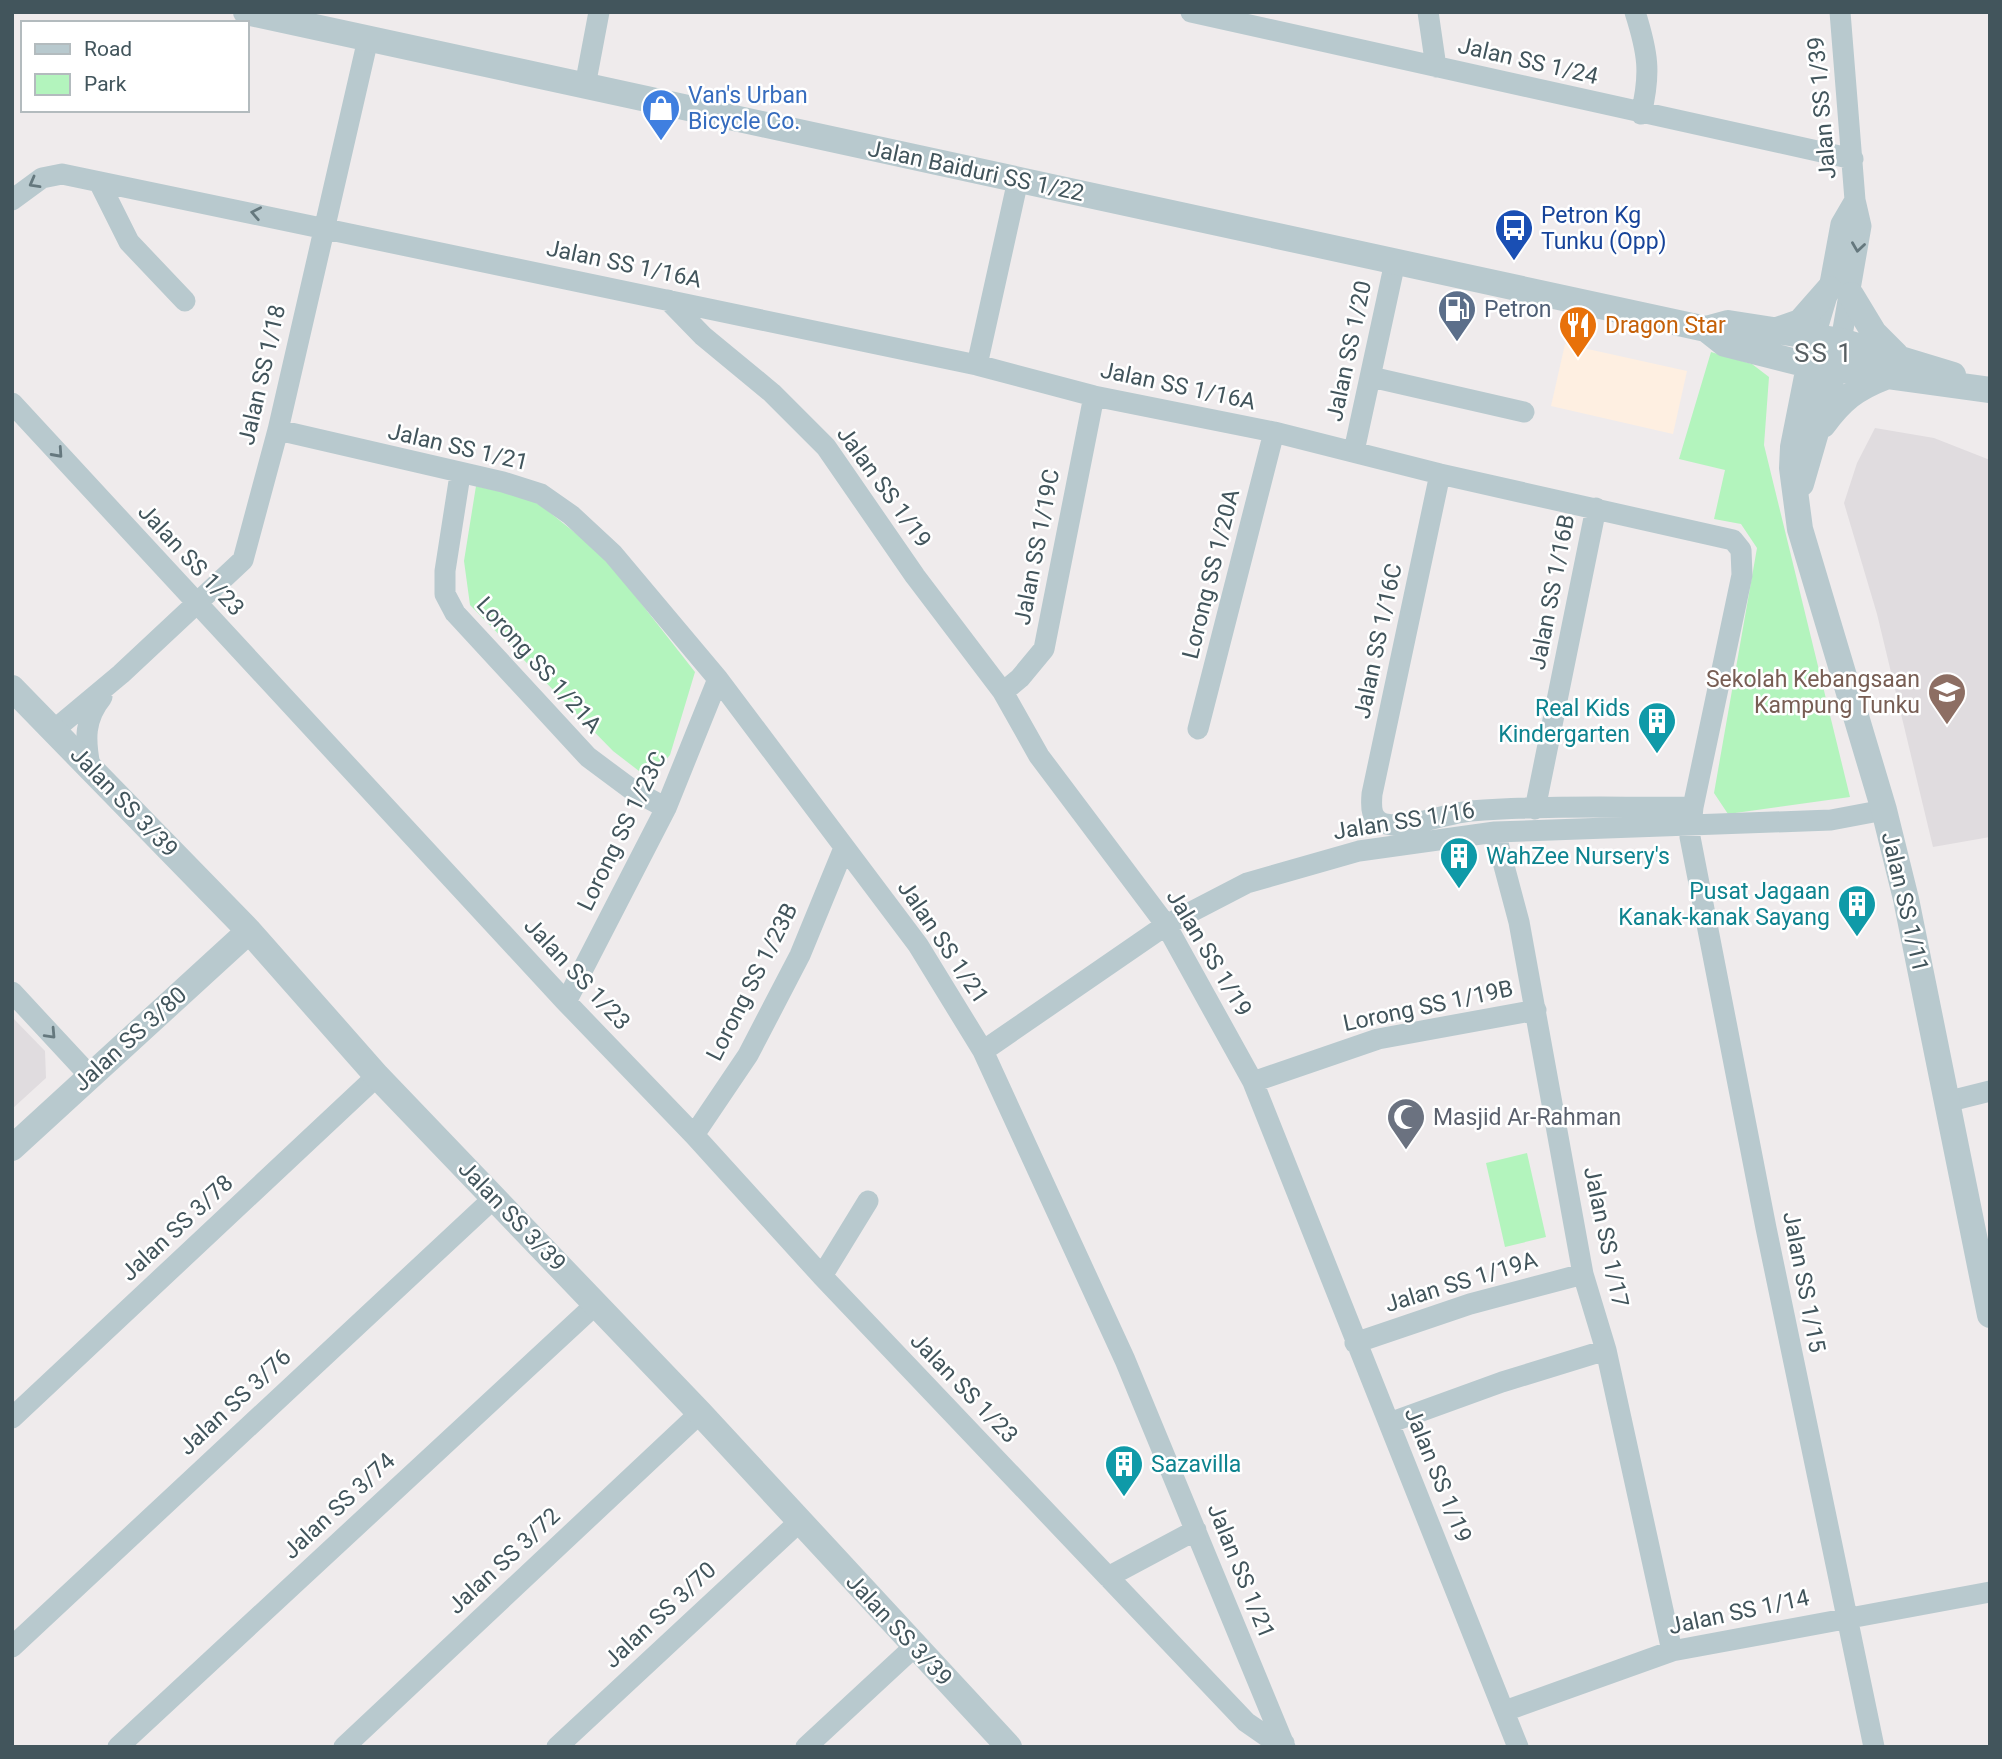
<svg xmlns="http://www.w3.org/2000/svg" width="2002" height="1759" viewBox="0 0 2002 1759" font-family="Roboto,sans-serif">
	<style>
		.commercial { fill: #feefe1 }
		.education { fill: #e0dcdf }
		.green { fill: #b3f4bd }
		.lines { fill: none; stroke-linecap: round; stroke-linejoin: round }
		.minor { stroke: #b8c9ce; stroke-width: 21 }
		.tertiary { stroke: #b8c9ce; stroke-width: 26 }
		.oneway { stroke: #65787e }
		.labels { text-anchor: middle; dominant-baseline: central; stroke-width: 5; stroke-linejoin: round; paint-order: stroke }
		.street-label { font-size: 23px; fill: #42555c; stroke: #fff }
		.shop-label { font-size: 23px; fill: #366cbe; stroke: #fff; text-anchor: start }
		.transit-label { font-size: 23px; fill: #164399; stroke: #fff; text-anchor: start }
		.service-label { font-size: 23px; fill: #4e5e75; stroke: #fff; text-anchor: start }
		.food-label { font-size: 23px; fill: #c56008; stroke: #fff; text-anchor: start }
		.education-label { font-size: 23px; fill: #785e54; stroke: #fff; text-anchor: end }
		.culture-label { font-size: 23px; fill: #0d838f; stroke: #fff; text-anchor: end }
		.worship-label { font-size: 23px; fill: #5b616d; stroke: #fff; text-anchor: start }
		.quarter-label { font-size: 26px; letter-spacing: 2px; fill: #585f62; stroke: #fff }
	</style>
	<rect width="100%" height="100%" fill="#efebec"/>
	<path class="commercial" d="M1565,344l122,27 -14,63 -122,-28z"/>
	<path class="education" d="M1875,428l59,10 56,22v377l-57,10 -56,-233 -33,-111 13,-40z
		M12,1017l33,34 1,27 -34,31z"/>
	<path class="green" d="M1711,352l41,12 17,13 -5,68 86,352 -122,17 -14,-21 43,-245 -16,-24 -27,-5 11,-49 -46,-11z
		M476,486l57,13 71,57 91,116 -25,83 -14,16h-17l-26,-20 -143,-146 -6,-44z
		M1527,1153l19,84 -41,10 -19,-84z"/>
	<g class="lines">
		<path class="minor" d="M1191,12l662,147
			M1428,12l8,55
			M1635,12c13,41 16,61 6,102
			M1840,12l15,188 6,26 -20,115
			M585,86l14,-74
			M99,182l30,60 56,59
			M12,200l30,-22 20,-4 915,191 117,31 180,36 166,42 293,66 8,10 1,25 -49,232 -3,30 76,391 108,519
			M668,300l35,36 69,57 54,54 89,129 88,116 36,64 127,169 87,157 265,665
			M1815,336l14,-47 12,-65 14,-24
			M977,365l41,-185
			M1371,377l153,35
			M12,403l554,599 128,133 128,141 424,446 23,16 15,5
			M278,430l225,52 38,12 30,21 42,39 105,125 200,266 65,106 142,309 160,387
			M1354,451l41,-189
			M1440,474l-68,320c-1,12 -2,27 14,30 23,5 61,-11 85,-13 74,-6 149,-3 222,-4
			M460,475l-15,96v23l10,19 133,144 43,32 35,19
			M1003,692l17,-14 24,-29 50,-253
			M1198,729l76,-297
			M54,730l67,-56 122,-114 35,-130 90,-391
			M90,766c-5,-26 -6,-47 12,-69
			M1535,809l61,-301
			M1495,832l24,90 64,352 23,76 66,301
			M12,992l78,84
			M566,1002l100,-194 52,-129
			M983,1051l183,-126 81,-42 112,-32 136,-19 336,-12 53,-10
			M1253,1082l125,-43 158,-29
			M1946,1102l44,-11
			M694,1135l54,-80 52,-100 44,-107
			M822,1276l46,-75
			M1355,1343l115,-39 113,-30
			M12,1418l365,-342
			M1389,1423l113,-41 104,-32
			M1108,1577l88,-47
			M12,1647l483,-450
			M1505,1711l167,-60 318,-59
			M118,1747l478,-443
			M344,1747l356,-334
			M557,1747l242,-225
			M806,1747l108,-100"/>
		<path class="tertiary" d="M246,12l1460,317 19,15 83,21 182,25
			M1851,295l23,38 22,22
			M1706,329l22,-6 113,18 112,34
			M1777,330l23,-8 29,-33
			M1815,336l-22,111 -1,21 8,61 84,281 22,89 84,416
			M1823,425c18,-25 33,-37 62,-48
			M1801,484l38,-131
			M12,688l237,243 128,145 323,337 309,334
			M12,1148l237,-217"/>
	</g>
	<defs><path id="oneway-chevron" d="M-2-3.5L2.5 0L-2 3.5" fill="none" stroke-width="1.6" stroke-linecap="round" stroke-linejoin="round" transform="scale(1.75)"/></defs>
	<g class="oneway">
		<use href="#oneway-chevron" transform="translate(34 183) rotate(151)"/>
		<use href="#oneway-chevron" transform="translate(256 213) rotate(-169)"/>
		<use href="#oneway-chevron" transform="translate(1858 247) rotate(98)"/>
		<use href="#oneway-chevron" transform="translate(58 453) rotate(48)"/>
		<use href="#oneway-chevron" transform="translate(51 1034) rotate(47)"/>
	</g>
	<defs>
		<symbol id="shop-pin" viewBox="-11 -11 22 30"><path d="M0 17L-7.5 6A9.5 9.5 0 1 1 7.5 6Z" fill="#3f7fe0" stroke="#fff"/><path d="M-5-2.5h2.3a2.7 3.5 0 0 1 5.4 0H5L5.5 6h-11ZM-1.5-2.5h3a1.5 2.3 0 0 0-3 0Z" fill="#fff"/></symbol>
		<symbol id="bus-pin" viewBox="-11 -11 22 30"><path d="M0 17L-7.5 6A9.5 9.5 0 1 1 7.5 6Z" fill="#1a4fb4" stroke="#fff"/><path d="M-5-6H5V4H4V6H2V4H-2V6H-4V4H-5ZM-3.5-4V0h7V-4ZM-3.5 1.2v1.5H-2V1.2ZM2 1.2v1.5H3.5V1.2Z" fill="#fff"/></symbol>
		<symbol id="fuel-pin" viewBox="-11 -11 22 30"><path d="M0 17L-7.5 6A9.5 9.5 0 1 1 7.5 6Z" fill="#5c6f8a" stroke="#fff"/><path d="M-5.5-6h7V0h2V4h1.3V-2.5L3-4.5l.8-.8L6-3V5H2.5V1h-1V6h-7ZM-4.2-4.7v3.2H.2V-4.7Z" fill="#fff"/></symbol>
		<symbol id="restaurant-pin" viewBox="-11 -11 22 30"><path d="M0 17L-7.5 6A9.5 9.5 0 1 1 7.5 6Z" fill="#e8710a" stroke="#fff"/><path d="M-5-6h1v4h1v-4h1v4h1v-4h1v5L-1.5 .5V6h-2V.5L-5-1ZM5-6V6H3V1.5H1.5Q1.5-4 5-6Z" fill="#fff"/></symbol>
		<symbol id="school-pin" viewBox="-11 -11 22 30"><path d="M0 17L-7.5 6A9.5 9.5 0 1 1 7.5 6Z" fill="#8d6e63" stroke="#fff"/><path d="M0-5L7-2L0 1L-7-2ZM-4 1L0 2.5L4 1V4Q0 6-4 4Z" fill="#fff"/></symbol>
		<symbol id="building-pin" viewBox="-11 -11 22 30"><path d="M0 17L-7.5 6A9.5 9.5 0 1 1 7.5 6Z" fill="#0f9aa8" stroke="#fff"/><path d="M-4-6H4V6H1V3H-1V6H-4ZM-2.5-4.3h1.7v1.8h-1.7ZM.8-4.3h1.7v1.8H.8ZM-2.5-1h1.7V.8h-1.7ZM.8-1h1.7V.8H.8Z" fill="#fff"/></symbol>
		<symbol id="mosque-pin" viewBox="-11 -11 22 30"><path d="M0 17L-7.5 6A9.5 9.5 0 1 1 7.5 6Z" fill="#6b7280" stroke="#fff"/><path d="M3.5-4.9A6 6 0 1 0 3.5 4.9A5 5 0 1 1 3.5-4.9Z" fill="#fff"/></symbol>
	</defs>
	<g fill-rule="evenodd">
		<use href="#shop-pin" x="639" y="86" width="44" height="60"/>
		<use href="#bus-pin" x="1492" y="206" width="44" height="60"/>
		<use href="#fuel-pin" x="1435" y="287" width="44" height="60"/>
		<use href="#restaurant-pin" x="1556" y="303" width="44" height="60"/>
		<use href="#school-pin" x="1925" y="670" width="44" height="60"/>
		<use href="#building-pin" x="1635" y="699" width="44" height="60"/>
		<use href="#building-pin" x="1437" y="834" width="44" height="60"/>
		<use href="#building-pin" x="1835" y="882" width="44" height="60"/>
		<use href="#mosque-pin" x="1384" y="1095" width="44" height="60"/>
		<use href="#building-pin" x="1102" y="1442" width="44" height="60"/>
	</g>
	<g class="labels">
		<g class="street-label">
			<text transform="translate(1528 61) rotate(13)">Jalan SS 1/24</text>
			<text transform="translate(1822 108) rotate(-95)">Jalan SS 1/39</text>
			<text transform="translate(976 171) rotate(12)">Jalan Baiduri SS 1/22</text>
			<text transform="translate(624 264) rotate(12)">Jalan SS 1/16A</text>
			<text transform="translate(1349 351) rotate(-78)">Jalan SS 1/20</text>
			<text transform="translate(262 375) rotate(-77)">Jalan SS 1/18</text>
			<text transform="translate(1178 386) rotate(12)">Jalan SS 1/16A</text>
			<text transform="translate(458 447) rotate(13)">Jalan SS 1/21</text>
			<text transform="translate(884 487) rotate(54)">Jalan SS 1/19</text>
			<text transform="translate(1037 547) rotate(-79)">Jalan SS 1/19C</text>
			<text transform="translate(191 560) rotate(47)">Jalan SS 1/23</text>
			<text transform="translate(1211 574) rotate(-76)">Lorong SS 1/20A</text>
			<text transform="translate(1552 592) rotate(-79)">Jalan SS 1/16B</text>
			<text transform="translate(1378 641) rotate(-78)">Jalan SS 1/16C</text>
			<text transform="translate(539 665) rotate(48)">Lorong SS 1/21A</text>
			<text transform="translate(124 802) rotate(46)">Jalan SS 3/39</text>
			<text transform="translate(1404 821) rotate(-9)">Jalan SS 1/16</text>
			<text transform="translate(622 831) rotate(-64)">Lorong SS 1/23C</text>
			<text transform="translate(1905 902) rotate(77)">Jalan SS 1/11</text>
			<text transform="translate(943 942) rotate(56)">Jalan SS 1/21</text>
			<text transform="translate(1209 953) rotate(59)">Jalan SS 1/19</text>
			<text transform="translate(577 974) rotate(47)">Jalan SS 1/23</text>
			<text transform="translate(752 982) rotate(-63)">Lorong SS 1/23B</text>
			<text transform="translate(1428 1006) rotate(-12)">Lorong SS 1/19B</text>
			<text transform="translate(130 1039) rotate(-42)">Jalan SS 3/80</text>
			<text transform="translate(512 1216) rotate(46)">Jalan SS 3/39</text>
			<text transform="translate(177 1228) rotate(-43)">Jalan SS 3/78</text>
			<text transform="translate(1606 1237) rotate(78)">Jalan SS 1/17</text>
			<text transform="translate(1461 1282) rotate(-17)">Jalan SS 1/19A</text>
			<text transform="translate(1804 1282) rotate(79)">Jalan SS 1/15</text>
			<text transform="translate(964 1388) rotate(46)">Jalan SS 1/23</text>
			<text transform="translate(235 1402) rotate(-43)">Jalan SS 3/76</text>
			<text transform="translate(1438 1475) rotate(68)">Jalan SS 1/19</text>
			<text transform="translate(339 1506) rotate(-43)">Jalan SS 3/74</text>
			<text transform="translate(504 1561) rotate(-43)">Jalan SS 3/72</text>
			<text transform="translate(1241 1571) rotate(68)">Jalan SS 1/21</text>
			<text transform="translate(1739 1612) rotate(-12)">Jalan SS 1/14</text>
			<text transform="translate(660 1615) rotate(-43)">Jalan SS 3/70</text>
			<text transform="translate(899 1630) rotate(47)">Jalan SS 3/39</text>
		</g>
		<g class="shop-label">
			<text x="688" y="95">Van's Urban<tspan x="688" dy="26">Bicycle Co.</tspan></text>
		</g>
		<g class="transit-label">
			<text x="1541" y="215">Petron Kg<tspan x="1541" dy="26">Tunku (Opp)</tspan></text>
		</g>
		<g class="service-label">
			<text x="1484" y="309">Petron</text>
		</g>
		<g class="food-label">
			<text x="1605" y="325">Dragon Star</text>
		</g>
		<g class="education-label">
			<text x="1920" y="679">Sekolah Kebangsaan<tspan x="1920" dy="26">Kampung Tunku</tspan></text>
		</g>
		<g class="culture-label">
			<text x="1630" y="708">Real Kids<tspan x="1630" dy="26">Kindergarten</tspan></text>
			<text x="1486" y="856" text-anchor="start">WahZee Nursery's</text>
			<text x="1830" y="891">Pusat Jagaan<tspan x="1830" dy="26">Kanak-kanak Sayang</tspan></text>
			<text x="1151" y="1464" text-anchor="start">Sazavilla</text>
		</g>
		<g class="worship-label">
			<text x="1433" y="1117">Masjid Ar-Rahman</text>
		</g>
		<g class="quarter-label">
			<text x="1824" y="353">SS 1</text>
		</g>
	</g>
	<rect width="2002" height="1759" fill="none" stroke="#42555c" stroke-width="28"/>
	<rect x="21" y="21" width="228" height="91" fill="#ffffff" stroke="#b3bbbe" stroke-width="2"/>
	<rect x="35" y="44" width="35" height="10" fill="#b8c9ce" stroke="#b3bbbe" stroke-width="2"/>
	<text x="84" y="56" font-size="21" fill="#42555c">Road</text>
	<rect x="35" y="74" width="35" height="21" fill="#b3f4bd" stroke="#b3bbbe" stroke-width="2"/>
	<text x="84" y="91" font-size="21" fill="#42555c">Park</text>
</svg>
